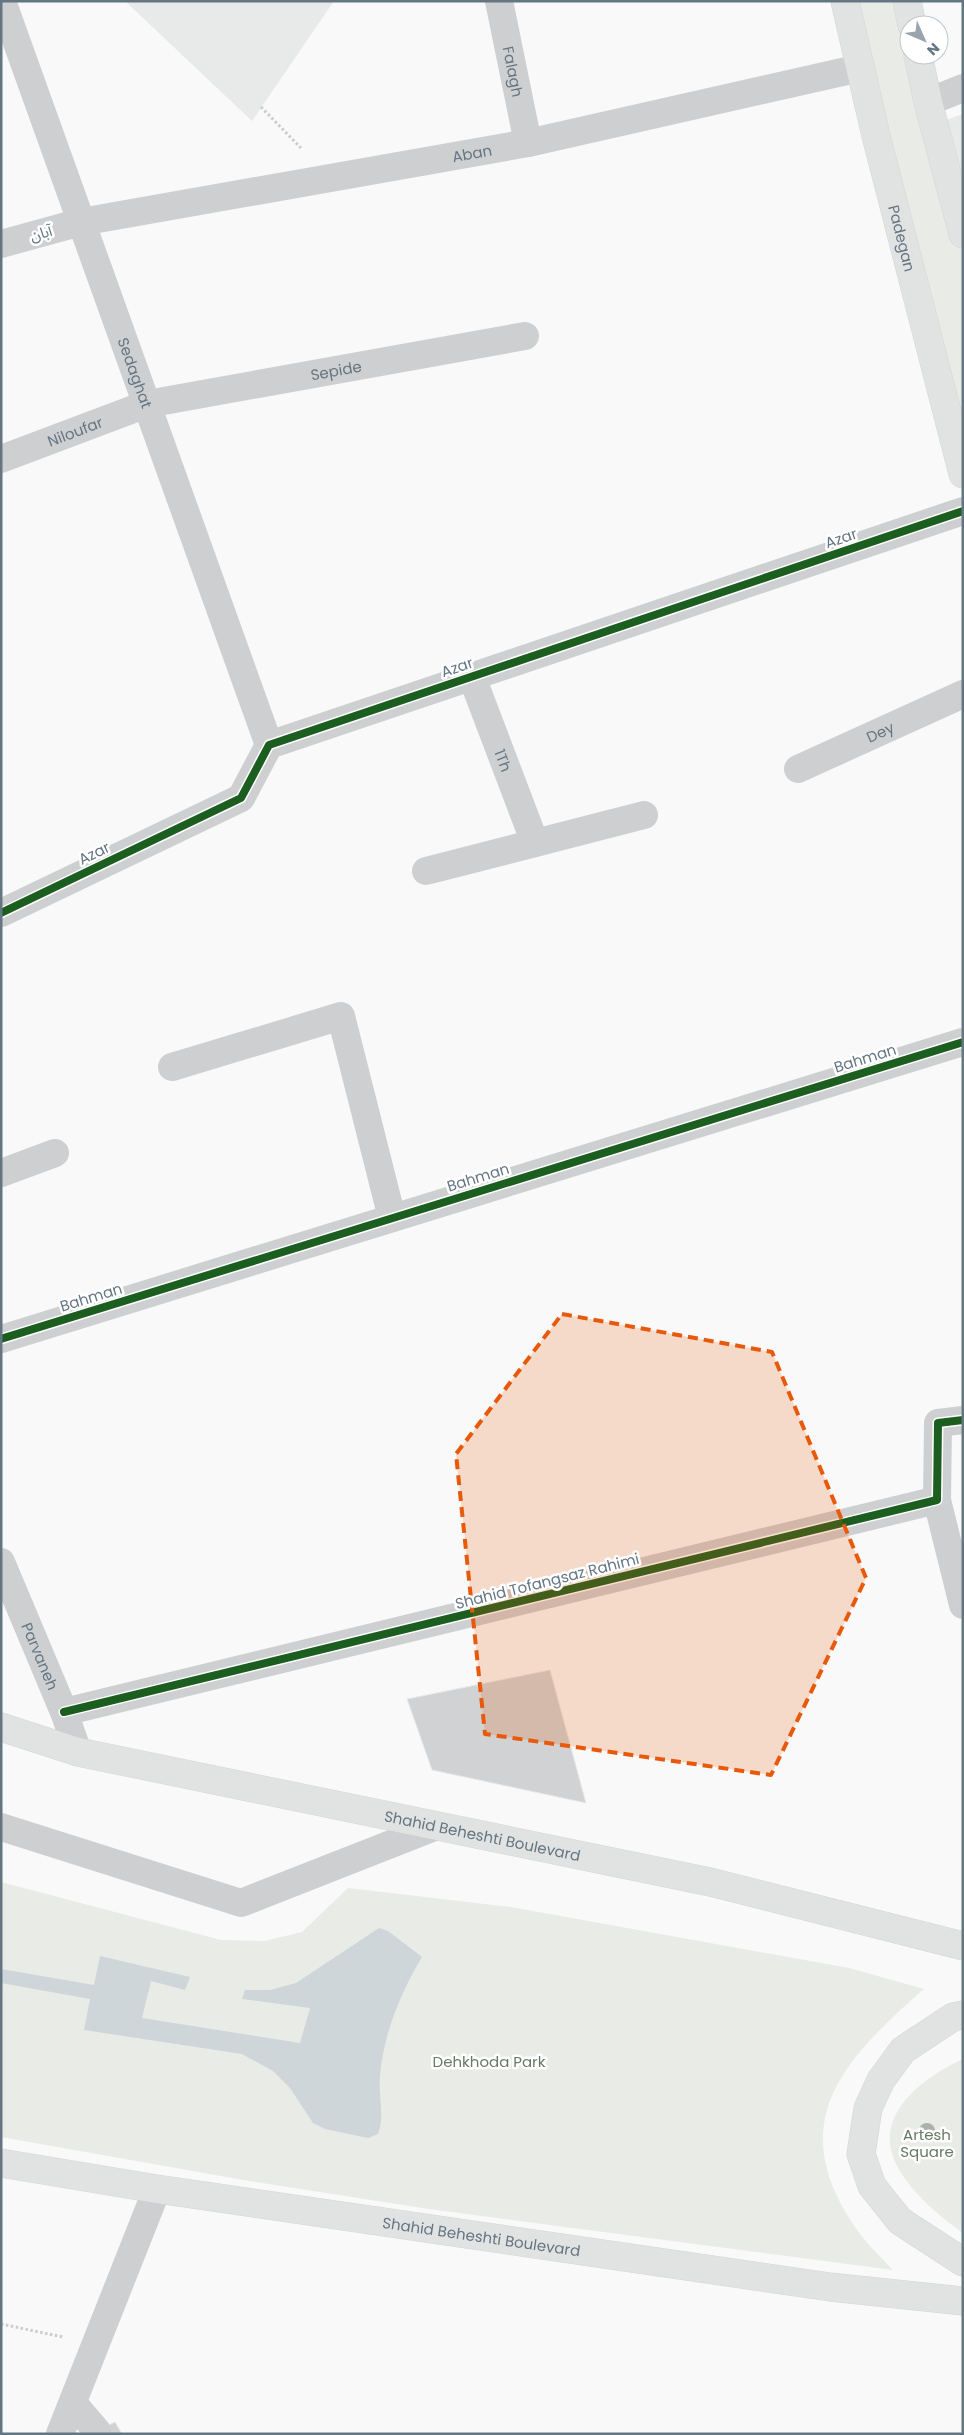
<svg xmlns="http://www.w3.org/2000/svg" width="964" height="2435" viewBox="0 0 964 2435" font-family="Poppins,'Noto Sans Arabic',sans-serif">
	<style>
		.built { fill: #e8e9e9 }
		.green { fill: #e8ebe6 }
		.water { fill: #ced6d9 }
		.building { fill: #d0d2d3; stroke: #e8e8e8 }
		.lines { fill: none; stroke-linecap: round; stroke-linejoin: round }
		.major-casing { stroke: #d5d6d7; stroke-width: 29 }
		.path { stroke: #cbcccd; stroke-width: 3; stroke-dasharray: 2.5 2.5; stroke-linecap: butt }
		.minor { stroke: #cecfd0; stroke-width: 28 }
		.major { stroke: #e1e2e2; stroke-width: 28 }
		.cycleway-casing { stroke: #fff; stroke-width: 11 }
		.cycleway { stroke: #1b5e20; stroke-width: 8 }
		.tree { fill: #a9b3a7 }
		.marked { fill: #e8590c; fill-opacity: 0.2; stroke: #e8590c; stroke-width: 4; stroke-dasharray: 10 6; stroke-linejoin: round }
		.labels { text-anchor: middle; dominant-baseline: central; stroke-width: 5; stroke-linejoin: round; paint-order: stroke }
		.street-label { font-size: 15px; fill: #657683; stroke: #fff }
		.park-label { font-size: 15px; fill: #687a64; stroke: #fff }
	</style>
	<rect width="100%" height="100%" fill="#f9f9f9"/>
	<path class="built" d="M125,1h209l-82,120z
		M963,114v70l-17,-64z"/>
	<path class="green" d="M846,1h61l2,54 54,179v242z
		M1,1882l220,58 44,1 37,-9 46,-44 163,19 338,61 75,21c-80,70 -141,133 -69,238 10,15 25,29 38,43l-464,-61 -180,-28 -248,-44z
		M963,2059v174c-27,-19 -70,-55 -73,-90 -4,-39 42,-70 73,-84z"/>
	<path class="water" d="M379,1928l9,3 34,26c-21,35 -39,78 -42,119 -2,19 5,40 -2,58l-10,4 -43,-9 -12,-6 -23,-35 -17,-17 -31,-17 -158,-24 6,-31 -89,-16v-14l93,16 6,-29 90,21 -5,13 -34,-9 -9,37 158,25 10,-35 -68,-9 3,-9h25l26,-7z"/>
	<path class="building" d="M550,1670l36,133 -154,-33 -25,-71z
		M115,2422l7,12h-31z"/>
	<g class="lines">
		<defs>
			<g id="major">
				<path id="s8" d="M845,1l31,135 87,338"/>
				<path d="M907,1l5,24"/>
				<path d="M918,55l10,47 35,132"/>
				<path id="s9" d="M1,1727l77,25 632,130 253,64"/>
				<path d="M963,2015l-10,2 -50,33 -22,30 -13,28 -7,46 11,32 28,35 63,41"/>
				<path id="s10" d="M1,2163l156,26 673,98 133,14"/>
			</g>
		</defs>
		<use href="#major" class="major-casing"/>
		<path class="path" d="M261,107l40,41
			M1,2324l62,13"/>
		<g class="minor">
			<path id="s1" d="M2,1l267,744"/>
			<path id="s2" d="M499,1l29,142"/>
			<path d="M928,102l35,-14"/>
			<path id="s3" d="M1,244l80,-22 447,-79 332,-75"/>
			<path id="s4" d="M1,459l146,-55 378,-68"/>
			<path id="s5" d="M472,677l63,166"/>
			<path id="s6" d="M798,769l165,-75"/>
			<path d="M426,871l218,-56"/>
			<path d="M1,913l240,-115 28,-53 694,-234"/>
			<path d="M172,1067l169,-51 51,202"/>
			<path d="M1,1173l54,-20"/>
			<path d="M1,1339l962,-297"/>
			<path d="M937,1500l26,105"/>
			<path id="s7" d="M1,1562l63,150 14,40"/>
			<path d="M64,1712l873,-212 1,-77 25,-3"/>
			<path d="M1,1827l240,76 196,-77"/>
			<path d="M73,2403l24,28"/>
			<path d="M60,2434l97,-245"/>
		</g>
		<use href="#major" class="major"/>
		<defs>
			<path id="cycleway" d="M1,913l240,-115 28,-53 694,-234
				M1,1339l962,-297
				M64,1712l873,-212 1,-77 25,-3"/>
		</defs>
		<use href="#cycleway" class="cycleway-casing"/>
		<use href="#cycleway" class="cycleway"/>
	</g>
	<circle class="tree" cx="927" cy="2131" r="8"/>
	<path class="marked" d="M562,1314l210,38 94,226 -95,197 -286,-41 -29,-280z"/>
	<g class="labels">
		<g class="street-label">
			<text stroke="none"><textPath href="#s2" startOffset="72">Falagh</textPath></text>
			<text stroke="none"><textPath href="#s3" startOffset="480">Aban</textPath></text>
			<text transform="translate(41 233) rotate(-16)">آبان</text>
			<text stroke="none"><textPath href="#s8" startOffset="244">Padegan</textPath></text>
			<text stroke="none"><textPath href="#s4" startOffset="348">Sepide</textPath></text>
			<text stroke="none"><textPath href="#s1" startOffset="395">Sedaghat</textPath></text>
			<text stroke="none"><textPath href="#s4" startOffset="79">Niloufar</textPath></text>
			<text transform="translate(841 538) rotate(-19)">Azar</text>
			<text transform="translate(457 667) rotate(-19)">Azar</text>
			<text stroke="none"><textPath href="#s6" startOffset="90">Dey</textPath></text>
			<text stroke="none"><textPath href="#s5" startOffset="89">1Th</textPath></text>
			<text transform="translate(94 853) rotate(-26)">Azar</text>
			<text transform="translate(865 1058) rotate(-17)">Bahman</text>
			<text transform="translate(478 1177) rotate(-17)">Bahman</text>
			<text transform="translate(91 1297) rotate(-17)">Bahman</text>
			<text transform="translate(547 1581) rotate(-14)">Shahid Tofangsaz Rahimi</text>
			<text stroke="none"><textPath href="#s7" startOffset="102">Parvaneh</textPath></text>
			<text stroke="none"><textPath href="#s9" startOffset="494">Shahid Beheshti Boulevard</textPath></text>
			<text stroke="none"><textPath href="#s10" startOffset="486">Shahid Beheshti Boulevard</textPath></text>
		</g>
		<g class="park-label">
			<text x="489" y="2061">Dehkhoda Park</text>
			<text x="927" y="2134">Artesh<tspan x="927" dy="17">Square</tspan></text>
		</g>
	</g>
	<rect width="964" height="2435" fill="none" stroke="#657683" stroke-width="5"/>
	<g transform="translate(924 40) rotate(135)"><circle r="24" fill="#ffffff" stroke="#c1c8cd"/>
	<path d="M0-4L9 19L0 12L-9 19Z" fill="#99a4ac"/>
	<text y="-8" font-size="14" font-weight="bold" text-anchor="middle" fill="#657683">N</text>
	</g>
</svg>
